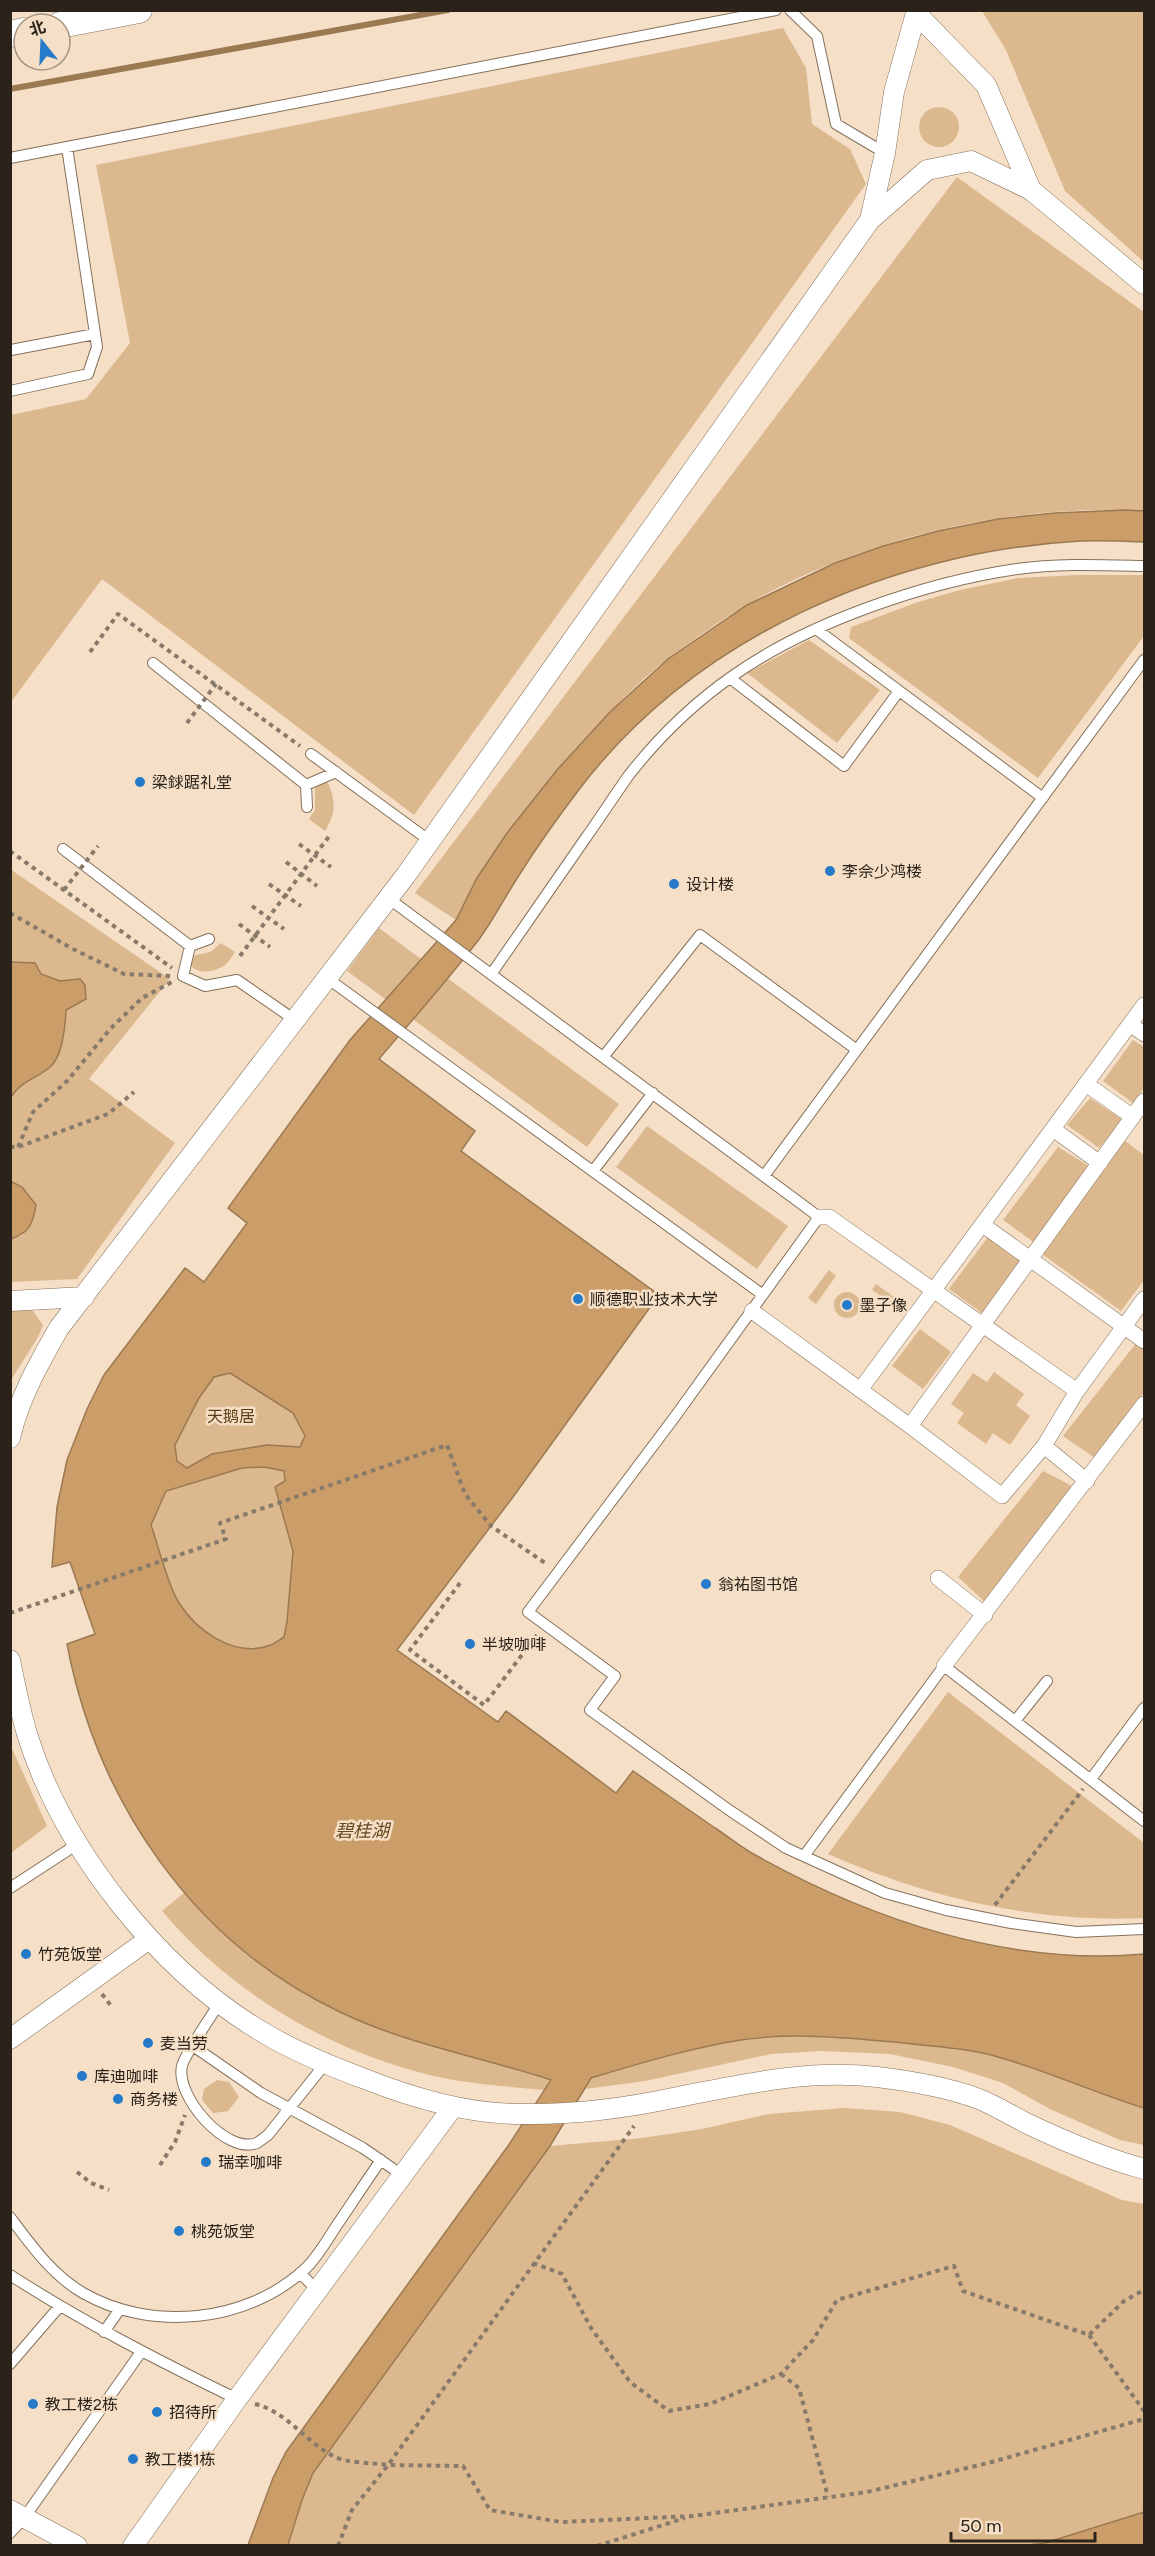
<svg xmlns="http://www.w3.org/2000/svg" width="1155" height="2556" viewBox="0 0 1155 2556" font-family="Figtree,'Noto Sans SC',sans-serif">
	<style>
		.green { fill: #dcb88f }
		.water { fill: #cb9e69; stroke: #9b7951; stroke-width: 1.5; fill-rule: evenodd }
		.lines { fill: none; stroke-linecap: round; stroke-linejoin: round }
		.stream { stroke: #9b7951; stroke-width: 6 }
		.service-casing { stroke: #85715b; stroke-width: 12 }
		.pedestrian-casing { stroke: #85715b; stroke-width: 16 }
		.minor-casing { stroke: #85715b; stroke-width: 21 }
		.tertiary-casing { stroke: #85715b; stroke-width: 27 }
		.path { stroke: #887a6a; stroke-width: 4; stroke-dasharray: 4.5 4.5; stroke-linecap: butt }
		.service { stroke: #fff; stroke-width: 10 }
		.pedestrian { stroke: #fff; stroke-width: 15 }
		.minor { stroke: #fff; stroke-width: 20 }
		.tertiary { stroke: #fff; stroke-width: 26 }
		.path-bridge { stroke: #887a6a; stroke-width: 4; stroke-dasharray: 4.5 4.5; stroke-linecap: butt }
		.poi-dot { fill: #257bc9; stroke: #f5dfc7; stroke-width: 2 }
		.labels { text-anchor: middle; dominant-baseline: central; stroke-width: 5; stroke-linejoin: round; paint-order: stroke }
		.poi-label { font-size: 16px; fill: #2b231a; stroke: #f5dfc7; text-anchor: start }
		.park-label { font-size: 16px; fill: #5b3c12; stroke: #f5dfc7 }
		.water-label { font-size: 18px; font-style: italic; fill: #68481f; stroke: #f5dfc7 }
	</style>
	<rect width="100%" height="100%" fill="#f5dfc7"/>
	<path class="green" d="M982,11h162v251l-79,-71 -59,-141z
		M783,28l23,40 6,56 38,25 16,35 -452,631 -312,-236 -91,123v-287l75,-16 44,-56 -34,-178z
		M919 127a20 20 0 1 1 40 0a20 20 0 1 1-40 0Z
		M957,177l187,135v199c-134,-7 -280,26 -396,93 -27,16 -54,35 -79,54 -35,26 -64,60 -93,92 -48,52 -88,107 -120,170l-41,-27z
		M1077,575h67v61l-106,142 -189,-140 2,-11 67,-25 42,-12 58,-12z
		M809,640l71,50 -43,53 -90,-70z
		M323,780l5,3c8,18 8,31 -3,48l-16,-12 6,-9v-23z
		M10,869l160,110 -81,100 86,64 -98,136 -66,3v-43l12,-4 -1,-48 -11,-6v-84l6,-10 33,-20 14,-29 2,-28 14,-31 -20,2 -19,-7 -6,-11 -24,-1z
		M379,928l240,176 -32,43 -240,-176z
		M221,943l14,9c-3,4 -6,9 -9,12 -11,10 -37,12 -39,-7l23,-5z
		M1133,1040l11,7v41l-11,15 -30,-22z
		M1090,1098l33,22 -24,28 -32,-23z
		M647,1126l141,100 -31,43 -141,-102z
		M1125,1141l19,14v125l-23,31 -79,-57z
		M1058,1147l34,21 -57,75 -32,-23z
		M988,1237l33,23 -39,53 -33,-24z
		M829,1270l7,6 -20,28 -8,-6z
		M876,1284l18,13 -9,13 -6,-4 5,-8 -12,-8z
		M834 1305a13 13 0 1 1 26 0a13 13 0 1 1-26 0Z
		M24,1309l9,2 10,14 -5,12 -27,43v-69z
		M920,1329l31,23 -28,37 -31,-23z
		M1137,1342l7,6v44l-49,66 -32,-22z
		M994,1372l30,22 -8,11 14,11 -20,29 -17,-12 -7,11 -29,-21 7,-10 -13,-9 22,-31 14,9z
		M230,1373l63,40 12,23 -5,11 -88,7 -25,15 -10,-8 -2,-16 24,-47 15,-22z
		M265,1467l19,4 1,10 -10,7 18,63 -6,71 -3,15c-5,3 -11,8 -16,9 -35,11 -71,-15 -89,-43 -11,-17 -21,-58 -28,-78l15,-34 76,-23z
		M1043,1471l33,17 -90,115 -28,-26z
		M948,1692l196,151v75c-109,5 -216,-20 -316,-64z
		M10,1744l37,82 -36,27h-1z
		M185,1892c41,50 95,91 154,119 64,32 143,47 212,69l-6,10c-41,-4 -83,-6 -123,-17 -100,-26 -193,-83 -260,-162z
		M788,2036c65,2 147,4 209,21 50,14 98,35 147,51v37l-24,-5 -70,-31 -47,-26 -50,-16 -63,-13 -69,-3 -50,3 -126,27 -60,8 6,-11 103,-30 49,-8z
		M217,2080l12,2 10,15 -11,14 -15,2 -11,-13 2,-11z
		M845,2108l55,4 50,13 172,75 22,4v308l-99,31 -18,3h-739l14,-46 11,-27 237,-327 92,-8 60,-9 67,-15z"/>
	<path class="water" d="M1126,510l18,1v31c-21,-1 -42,-2 -63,-1 -188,10 -384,95 -500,246 -23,30 -45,61 -65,93 -12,19 -23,40 -36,58 -32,42 -67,81 -101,121l96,72 -14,20 198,144 -146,202 -116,153 101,72 8,-11 110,82 17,-22c27,19 55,38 82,57 14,9 27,20 42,28 117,65 252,110 387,98v154c-49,-15 -96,-37 -146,-51 -30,-9 -62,-10 -94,-14 -54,-5 -109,-11 -163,-3 -51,8 -100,23 -150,38l-41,68 -237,327 -11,27 -14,45h-40l25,-67 13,-26 222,-306 43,-66c-70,-23 -145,-36 -211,-68 -148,-70 -243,-211 -273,-368l28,-10 -25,-72 -18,5 5,-60 10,-47 20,-51 17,-34 81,-107 19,14 43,-59 -19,-15 122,-168 106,-120 21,-42 30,-45 50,-63 53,-58 58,-53 79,-54 88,-42 48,-17 55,-15 60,-12 57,-6zM230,1373l63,40 12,23 -5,11 -33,-2 -55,9 -25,14 -10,-7 -2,-16 24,-47 15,-21zM264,1467l20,4 1,10 -10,6 18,64 -6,71 -3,15c-5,3 -11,8 -16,9 -35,11 -71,-15 -89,-43 -11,-17 -21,-58 -28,-78l15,-34 76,-23z
		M11,962l24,1 6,11 19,7 20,-2 5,6 1,14 -20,11c-1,17 -3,47 -17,58 -14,11 -29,14 -38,29z
		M10,1181l12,6 14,18c-3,19 -7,28 -25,34z
		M1144,2512v33h-117l18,-2z"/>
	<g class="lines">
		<path class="stream" d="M10,89l438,-79"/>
		<defs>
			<path id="service" d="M790,10l27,26 19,88 49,29
				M10,158l766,-148
				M11,350l84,-16
				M10,391l78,-17 9,-27 -30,-200
				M816,629l227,169
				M153,663l153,122
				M730,678l114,88 55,-75
				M311,754l119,87
				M307,807l-1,-22 30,-13
				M63,849l127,97
				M388,898l431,319 -145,201 -146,194 87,64 -25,34 139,100 57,38 99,45 61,17 65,13 65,9 68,-3
				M209,939l-19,7 -7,30 22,10 32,-6 58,40
				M492,973c31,-45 62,-89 93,-134 15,-21 29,-43 44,-64 29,-37 66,-73 105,-100 75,-53 193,-93 283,-106 42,-6 85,-4 127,-3
				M327,978l436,317
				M604,1056l96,-121 157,115
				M593,1171l60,-78
				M764,1176l380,-516
				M1015,1721l32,-40
				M1091,1779l53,-71
				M804,1856l140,-190 200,155
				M10,1888l69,-45
				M220,2002c-7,12 -36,53 -38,64 -7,30 44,89 75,77 3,-2 8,-6 11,-8l57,-71
				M193,2046l68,47 102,55 39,27
				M10,2217c21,28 42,58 73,76 68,39 164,30 222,-24 12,-11 21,-27 30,-41 15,-22 30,-45 46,-68
				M300,2273l17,17
				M10,2275c73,47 149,86 227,124
				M104,2332l16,-23
				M10,2364l49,-57
				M10,2533l14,-15 117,-166"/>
			<path id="pedestrian" d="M1130,1024l14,10
				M1086,1084l47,33
				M1053,1129l47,34
				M819,1217h10l248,174
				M983,1225l161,116
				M752,1311l158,115 92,70 42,-50 33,-55 67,-92
				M860,1390l284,-385
				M910,1426l234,-325
				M1044,1446l43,35
				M938,1578l47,37
				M944,1666l200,-262"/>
			<path id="minor" d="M870,220l15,-67 9,-61 22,-79 70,72 45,105
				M10,1301l74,-4
				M10,1438c9,-40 29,-75 49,-110l347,-453 464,-655 57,-50 44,-9 60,29 113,94
				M10,1660c5,25 10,50 17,74 36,116 133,238 237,299 32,19 66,33 101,46 48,19 102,35 155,35 52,1 107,-6 158,-17 66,-13 131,-28 199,-20 34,4 70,10 102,22 17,7 33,17 49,25 38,18 76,34 116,45
				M10,2039l139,-100
				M10,2510l67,36
				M133,2546l104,-147 216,-292"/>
			<path id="tertiary" d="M60,25l79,-15
				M10,34l14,-3"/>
		</defs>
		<use href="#service" class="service-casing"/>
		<use href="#pedestrian" class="pedestrian-casing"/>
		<use href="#minor" class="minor-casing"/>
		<use href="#tertiary" class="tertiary-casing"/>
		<path class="path" d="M90,652l28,-38 182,132
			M299,844l32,23
			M10,851l162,117
			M286,862l31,24
			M269,884l32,22
			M252,906l32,23
			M10,913l63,36 51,25 47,2
			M239,924l31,23
			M240,956l90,-121
			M10,1147h8l90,-33 26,-22
			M18,1147l15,-35 34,-31 44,-53 31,-30 30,-16
			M460,1583l-50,67 74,55 53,-70
			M10,1613l216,-74 -6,-16 227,-78 18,49 26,32 57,39
			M995,1905l88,-116
			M102,1994l10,13
			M160,2165l15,-23 10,-27
			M77,2172l14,11 18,7
			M533,2263l29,11 29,54 39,54 39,29 41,-7 71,-30 32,-34 24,-40 117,-34 9,25 126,44 35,-34 20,-11
			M1089,2335l55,76
			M781,2374l18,14 29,109
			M255,2404c32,8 50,37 78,52 11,7 42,7 55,9l246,-339
			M338,2546l14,-36 36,-45 75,1 27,44 71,12 132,-6 174,-24 121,-29 156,-44
			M597,2546l88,-28"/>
		<use href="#service" class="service"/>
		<use href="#pedestrian" class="pedestrian"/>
		<use href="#minor" class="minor"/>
		<use href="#tertiary" class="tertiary"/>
		<path class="path-bridge" d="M187,723l29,-39
			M64,890l34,-44"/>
	</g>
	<g class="poi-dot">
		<circle cx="140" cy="782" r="6"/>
		<circle cx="830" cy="871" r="6"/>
		<circle cx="674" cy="884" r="6"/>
		<circle cx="578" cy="1299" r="6"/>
		<circle cx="847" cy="1305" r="6"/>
		<circle cx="706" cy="1584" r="6"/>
		<circle cx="470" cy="1644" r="6"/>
		<circle cx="26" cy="1954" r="6"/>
		<circle cx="148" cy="2043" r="6"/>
		<circle cx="82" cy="2076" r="6"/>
		<circle cx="118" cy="2099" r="6"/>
		<circle cx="206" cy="2162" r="6"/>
		<circle cx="179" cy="2231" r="6"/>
		<circle cx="33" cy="2404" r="6"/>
		<circle cx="157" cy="2412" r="6"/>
		<circle cx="133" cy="2459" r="6"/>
	</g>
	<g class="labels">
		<g class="poi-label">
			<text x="152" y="782">梁銶踞礼堂</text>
			<text x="842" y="871">李佘少鸿楼</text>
			<text x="686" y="884">设计楼</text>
			<text x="590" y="1299">顺德职业技术大学</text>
			<text x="859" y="1305">墨子像</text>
			<text x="718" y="1584">翁祐图书馆</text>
			<text x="482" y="1644">半坡咖啡</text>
			<text x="38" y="1954">竹苑饭堂</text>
			<text x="160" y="2043">麦当劳</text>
			<text x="94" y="2076">库迪咖啡</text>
			<text x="130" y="2099">商务楼</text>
			<text x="218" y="2162">瑞幸咖啡</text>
			<text x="191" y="2231">桃苑饭堂</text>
			<text x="45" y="2404">教工楼2栋</text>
			<text x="169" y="2412">招待所</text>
			<text x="145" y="2459">教工楼1栋</text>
		</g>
		<g class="park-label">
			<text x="231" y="1416">天鹅居</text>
		</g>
		<g class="water-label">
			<text x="362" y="1831">碧桂湖</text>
		</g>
	</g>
	<rect width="1155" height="2556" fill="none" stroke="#2b231a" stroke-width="24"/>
	<g transform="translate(42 42) rotate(342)"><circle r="28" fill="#f5dfc7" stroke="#a49482" stroke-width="1.5"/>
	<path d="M0-4.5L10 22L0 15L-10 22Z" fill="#257bc9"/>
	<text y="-9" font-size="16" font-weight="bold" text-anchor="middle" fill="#2b231a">北</text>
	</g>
	<path d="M951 2532v9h144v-9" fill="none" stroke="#2b231a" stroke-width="3"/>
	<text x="960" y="2532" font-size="18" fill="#2b231a" stroke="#f5dfc7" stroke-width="4.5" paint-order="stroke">50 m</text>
</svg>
